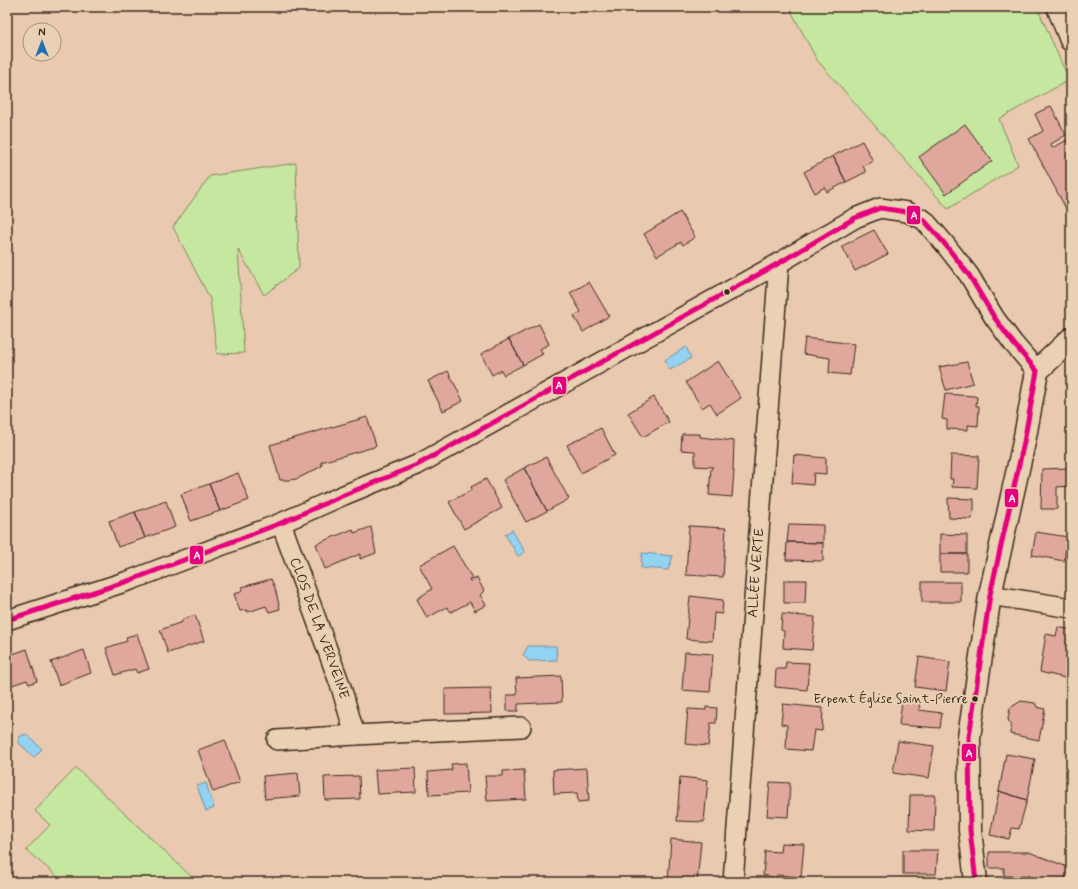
<svg xmlns="http://www.w3.org/2000/svg" width="1078" height="889" viewBox="0 0 1078 889" font-family="Mynerve,sans-serif">
	<style>
		.green { fill: #c6e79f; stroke: #80885e }
		.water { fill: #92d3f4; stroke: #6f8f9e }
		.building { fill: #e0a79d; stroke: #3b2a1e }
		.lines { fill: none; stroke-linecap: round; stroke-linejoin: round }
		.minor-casing { stroke: #3b2a1e; stroke-width: 22 }
		.tertiary-casing { stroke: #3b2a1e; stroke-width: 25 }
		.minor { stroke: #ebd1b3; stroke-width: 19 }
		.tertiary { stroke: #ebd1b3; stroke-width: 22 }
		.bus-1-casing { stroke: #ebd1b3; stroke-width: 8 }
		.bus-1 { stroke: #e5007d; stroke-width: 5 }
		.bus-dot { fill: #3b2a1e; stroke: #ebd1b3; stroke-width: 1.5 }
		.labels { text-anchor: middle; dominant-baseline: central; stroke-width: 4; stroke-linejoin: round; paint-order: stroke }
		.bus-label { font-size: 13px; fill: #3b2a1e; stroke: #ebd1b3; text-anchor: end }
		.street-label { font-size: 14px; fill: #3b2a1e; stroke: #ebd1b3 }
		.line-badge { stroke: #ebd1b3; stroke-width: 1.5 }
		.badge-label { font-size: 11px; text-anchor: middle; font-weight: bold; fill: #fff }
	</style>
	<rect width="100%" height="100%" fill="#e9c9af"/>
	<filter id="ink" filterUnits="userSpaceOnUse"><feTurbulence type="fractalNoise" baseFrequency=".025" numOctaves="2"/><feDisplacementMap in="SourceGraphic" scale="8" xChannelSelector="R" yChannelSelector="G"/><feConvolveMatrix kernelMatrix="1 2 1 2 8 2 1 2 1" color-interpolation-filters="sRGB"/></filter>
	<g filter="url(#ink)">
		<path class="green" d="M789,7h248l32,73 -70,39 19,46 -70,44 -131,-149z
			M296,163l3,105 -35,27 -26,-46 6,104 -27,1 -7,-55 -37,-72 37,-51z
			M76,768l11,10 110,104h-133l-38,-32 24,-25 -15,-14z"/>
		<path class="water" d="M686,347l5,11 -21,12 -5,-10z
			M512,530l13,22 -7,4 -13,-22z
			M642,553l31,3 -5,14 -27,-2z
			M528,646h28l1,14 -28,1 -6,-6z
			M26,734l16,15 -8,8 -15,-14v-6z
			M206,783l8,25 -8,3 -9,-25z"/>
		<path class="building" d="M1051,106l15,29 -15,9 1,4 17,-9 2,3v76l-42,-79 14,-8 -8,-17z
			M965,124l27,37 -46,33 -27,-37z
			M862,141l11,20 -10,5 3,6 -20,10 -13,-26z
			M833,156l13,26 -19,10 -2,-5 -10,6 -11,-21z
			M680,212l15,25 -12,8 -2,-3 -24,14 -13,-22z
			M874,230l14,24 -33,17 -13,-25z
			M589,282l20,34 -26,16 -9,-16 7,-4 -11,-19z
			M539,324l10,20 -9,5 3,5 -20,11 -14,-26z
			M805,338l49,6 -4,31 -21,-2 1,-15 -27,-4z
			M509,339l14,26 -19,10 -3,-5 -9,5 -11,-21z
			M718,361l23,37 -24,16 -7,-11 -8,5 -16,-26z
			M967,362l6,21 -27,7 -7,-23z
			M448,371l15,30 -20,10 -15,-30z
			M945,394l29,2 3,1 -1,9h3l-1,20 -10,-1v5l-21,-1v-9l-5,-1z
			M654,397l15,25 -26,15 -15,-24z
			M367,417l9,28 -2,2 -53,15 1,4 -25,13 -9,1h-8l-10,-35z
			M601,428l14,27 -34,18 -14,-28z
			M682,434h18v3l34,4 -1,29 1,1 -2,26 -23,-2 2,-26 2,-2 -18,-1v-15l-14,-1z
			M794,455l32,3v16l-12,-1 -1,12 -21,-2z
			M951,455l28,1 -2,32 -25,-1 1,-8h-3z
			M546,457l23,42 -22,12 -23,-43z
			M524,468l23,43 -21,11 -23,-42z
			M1071,468v18l-14,1v22h-16l1,-40z
			M238,473l11,27 -29,11 -11,-27z
			M486,479l16,29 -38,21 -15,-27 23,-12 -1,-3z
			M209,484l11,27 -29,10 -10,-27z
			M948,498l26,1v12h-1l-1,8 -23,-1z
			M166,501l9,26 -30,11 -10,-26z
			M135,512l10,26 -27,9 -9,-26z
			M789,524l34,1v18l-36,-1z
			M689,526l37,2 -3,49 -37,-2z
			M371,527l5,26 -16,6v-5l-35,15 -9,-25 37,-15 1,4z
			M1036,532l32,5 -4,24 -32,-6z
			M940,534l27,1v19h-27z
			M787,542l36,1v18l-37,-1z
			M453,546l19,32 -3,1 1,2 7,-3 7,13 -4,4 6,10 -11,6 -5,-9 -19,10 -4,-5 -20,11 -10,-19 15,-10 -13,-24z
			M940,554h27v18h-27z
			M271,579l4,9 5,21 -11,3 -3,-6 -18,6 -1,-2 -7,1 -6,-17 7,-2 1,-5z
			M784,580h22l-1,23h-21z
			M922,582h39v20h-39z
			M690,596l33,4 -1,14 -8,-1 -2,28 -26,-2z
			M782,614l33,3 -3,33 -29,-2 1,-17 -3,-1z
			M195,615l9,26 -36,12 -8,-23 22,-8 1,-3z
			M1058,627l13,3v19l-6,29 -25,-6 6,-38 10,2z
			M137,634l12,35 -12,4 -2,-4 -20,6 -9,-27 21,-7 -1,-4z
			M27,649l10,32 -8,3 -2,-4 -18,6 -2,-6v-24z
			M84,650l7,23 -32,12 -8,-23z
			M685,652l28,2 -3,38 -28,-2z
			M919,657l31,5 -4,29 -31,-4z
			M786,662l23,1 -2,27 -32,-3 1,-18h9z
			M561,676l1,26 -44,2v7h-11v-16h10l-1,-17z
			M491,688l1,25 -47,1v-25z
			M902,701l18,2 -1,7 23,3 -2,15 -41,-3z
			M1021,701l14,2 2,4 8,2 -6,31 -29,-6 1,-10 -3,-4 2,-12z
			M783,704l40,4 -1,23 -8,-1 -3,21 -25,-2 1,-24 -6,-1z
			M706,707l11,1 -1,15h-5l-3,23 -23,-2 3,-35 18,1z
			M225,740l15,42 -27,10 -15,-42z
			M898,741l36,5 -5,32 -36,-5z
			M1006,754l29,5 -8,41 -28,-9z
			M466,763l2,30 -39,2 -1,-23 24,-2 -1,-6z
			M415,768l1,24 -39,2 -2,-24z
			M587,768l2,33 -11,1 -1,-9 -23,1 -1,-24z
			M524,770l2,29 -39,2 -2,-25h18v-5z
			M298,773l2,23 -35,3 -2,-23z
			M359,776l1,23 -35,1 -1,-23z
			M680,777l28,3 -4,42 -27,-1z
			M770,782l20,1 -2,34 -21,-1z
			M999,791l28,9 -8,29 -7,-1 -3,11 -19,-4z
			M910,795h25l-1,36 -25,-1z
			M671,839l30,3 -4,40h-29z
			M781,843l23,1 -3,33 -24,-2 -1,3 -13,-3 2,-24 15,1z
			M903,850h35l-2,24h-33z
			M989,852h40l41,16 -6,14h-19l-15,-6h-26v-8h-15z"/>
		<g class="lines">
			<defs>
				<g id="minor">
					<path id="s1" d="M281,523l60,164 14,48 166,-8"/>
					<path d="M990,595l81,13"/>
					<path d="M7,620l124,-40 150,-57 63,-28 73,-30 362,-202 76,-45 25,-10 27,4 17,8 20,23 25,32 25,42 19,26 24,28"/>
					<path d="M277,740l78,-5"/>
					<path id="s2" d="M733,882l46,-619"/>
				</g>
				<path id="tertiary" d="M1058,7l13,33
					M976,882l-6,-52 -1,-93 21,-142 34,-153 13,-71 34,-32"/>
			</defs>
			<use href="#minor" class="minor-casing"/>
			<use href="#tertiary" class="tertiary-casing"/>
			<use href="#minor" class="minor"/>
			<use href="#tertiary" class="tertiary"/>
			<defs>
				<path id="bus-1" d="M7,620l124,-40 150,-57 63,-28 73,-30 362,-202 76,-45 25,-10 27,4 17,8 20,23 25,32 25,42 19,26 24,28
					M976,882l-6,-52 -1,-93 21,-142 34,-153 13,-71"/>
			</defs>
			<use href="#bus-1" class="bus-1-casing"/>
			<use href="#bus-1" class="bus-1"/>
		</g>
	</g>
	<g class="bus-dot">
		<circle cx="727" cy="292" r="3.5"/>
		<circle cx="975" cy="699" r="3.5"/>
	</g>
	<g class="labels">
		<g class="bus-label">
			<text x="968" y="699">Erpent Église Saint-Pierre</text>
		</g>
		<g class="street-label">
			<text stroke="none"><textPath href="#s2" startOffset="310">ALLÉE VERTE</textPath></text>
			<text stroke="none"><textPath href="#s1" startOffset="112">CLOS DE LA VERVEINE</textPath></text>
		</g>
	</g>
	<g class="line-badge">
		<rect x="906" y="205" width="15" height="20" rx="4" fill="#e5007d"/>
		<rect x="552" y="376" width="15" height="19" rx="4" fill="#e5007d"/>
		<rect x="1004" y="488" width="15" height="20" rx="4" fill="#e5007d"/>
		<rect x="189" y="545" width="15" height="20" rx="4" fill="#e5007d"/>
		<rect x="961" y="743" width="16" height="19" rx="4" fill="#e5007d"/>
	</g>
	<g class="badge-label">
		<text x="914" y="219">A</text>
		<text x="559" y="389">A</text>
		<text x="1012" y="502">A</text>
		<text x="197" y="559">A</text>
		<text x="969" y="757">A</text>
	</g>
	<rect width="1078" height="889" fill="none" stroke="#ebd1b3" stroke-width="24"/>
	<rect x="12" y="12" width="1054" height="865" fill="none" stroke="#3b2a1e" stroke-width="1.5" filter="url(#ink)"/>
	<g transform="translate(42 42)"><circle r="19" fill="#ebd1b3" stroke="#a58e77"/>
	<path d="M0-3L7 15L0 10L-7 15Z" fill="#1f6fb2"/>
	<text y="-6" font-size="11" font-weight="bold" text-anchor="middle" fill="#3b2a1e">N</text>
	</g>
</svg>
